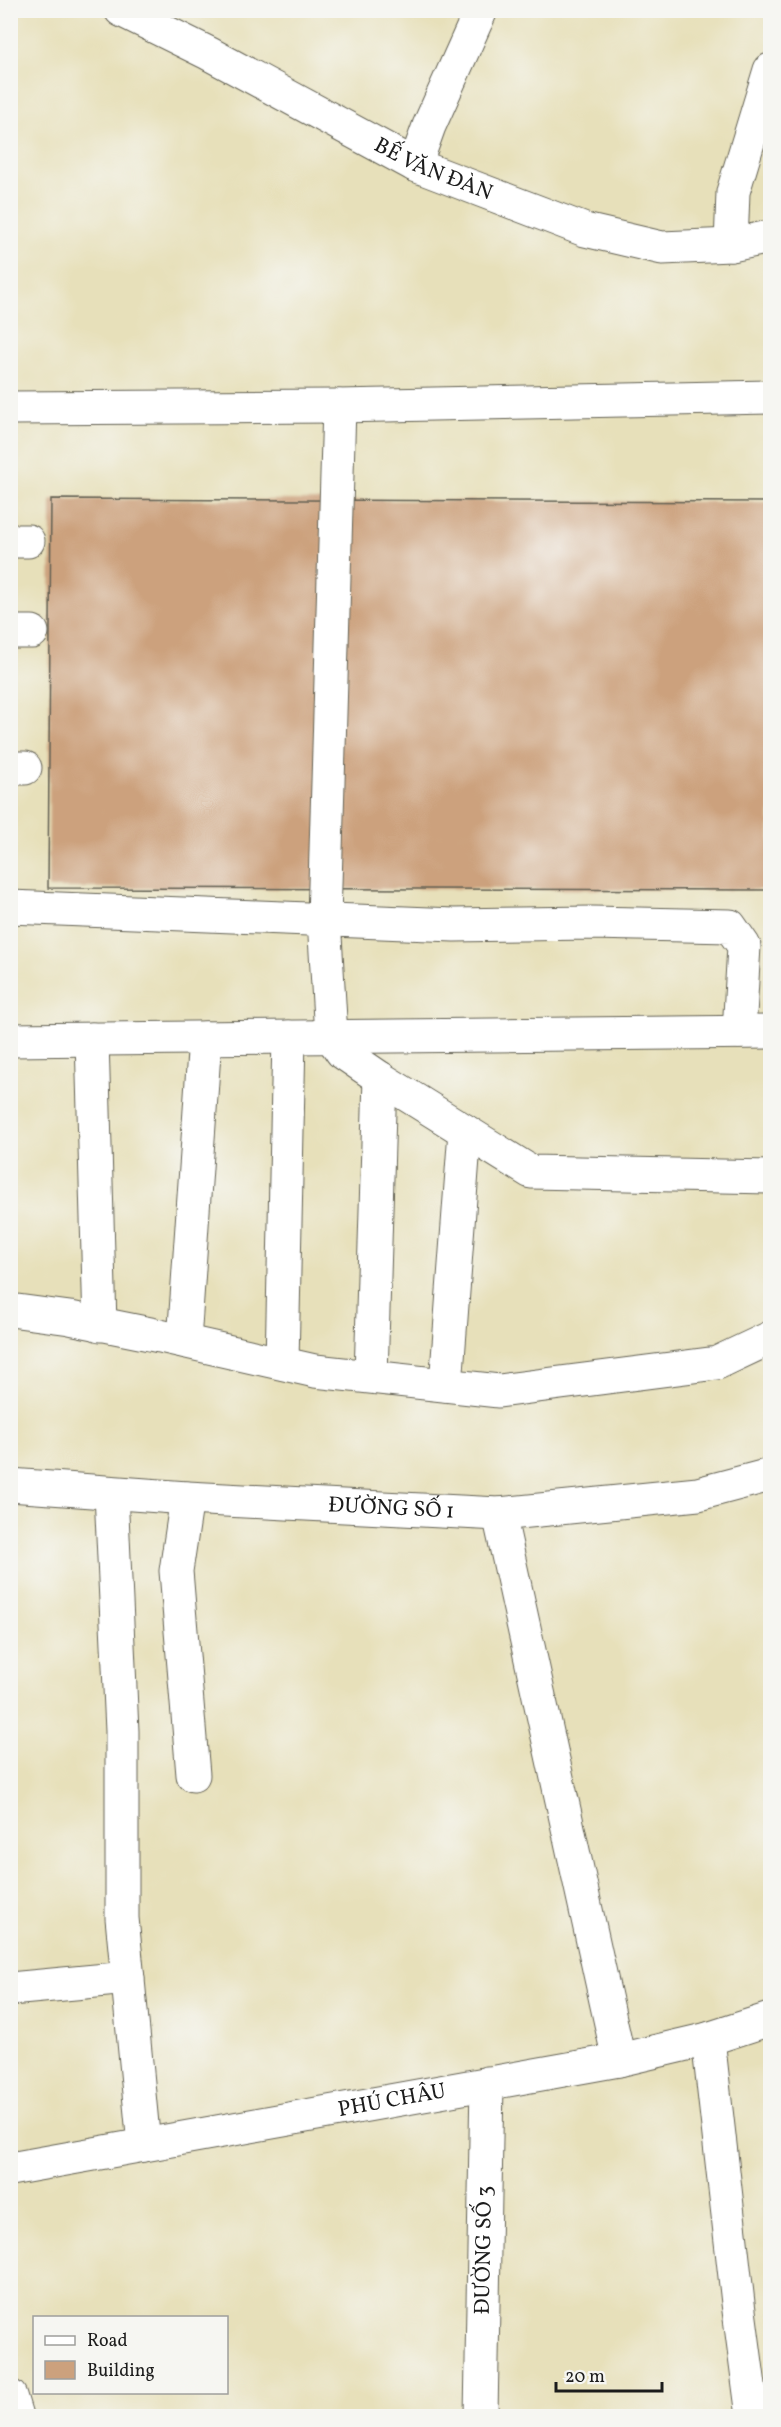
<svg xmlns="http://www.w3.org/2000/svg" width="781" height="2427" viewBox="0 0 781 2427" font-family="Vollkorn,serif">
	<style>
		.building { fill: #cca17d }
		.lines { fill: none; stroke-linecap: round; stroke-linejoin: round }
		.minor-casing { stroke: #636153; stroke-width: 35 }
		.minor { stroke: #fff; stroke-width: 33 }
		.labels { text-anchor: middle; dominant-baseline: central; stroke-width: 4.5; stroke-linejoin: round; paint-order: stroke }
		.street-label { font-size: 22px; fill: #1c1c1c; stroke: #f6f6f2 }
	</style>
	<rect width="100%" height="100%" fill="#f6f6f2"/>
	<filter id="ink" filterUnits="userSpaceOnUse"><feTurbulence type="fractalNoise" baseFrequency=".0167" numOctaves="2"/><feDisplacementMap in="SourceGraphic" scale="12" xChannelSelector="R" yChannelSelector="G"/><feConvolveMatrix kernelMatrix="1 2 1 2 8 2 1 2 1" color-interpolation-filters="sRGB"/></filter>
	<filter id="wash" filterUnits="userSpaceOnUse"><feTurbulence type="fractalNoise" baseFrequency=".008" numOctaves="4" result="noise"/><feDisplacementMap in="SourceGraphic" scale="24" xChannelSelector="R" yChannelSelector="G"/><feGaussianBlur stdDeviation="1.35" result="paint"/><feColorMatrix in="noise" values="0 0 0 0 0 0 0 0 0 0 0 0 0 0 0 0 0 1.4 0 .05"/><feComposite in="paint" operator="in"/></filter>
	<g filter="url(#wash)">
		<rect width="100%" height="100%" fill="#e7e0ba"/>
		<g id="blocks">
			<path class="building" d="M51,499l719,3v388l-722,-2z"/>
		</g>
	</g>
	<g filter="url(#ink)">
		<use href="#blocks" fill-opacity="0" stroke="#636153" stroke-width="1.5"/>
		<g class="lines">
			<defs>
				<g id="minor">
					<path id="s1" d="M121,10l87,43 207,112 170,65 77,18 69,-3 39,-8"/>
					<path d="M415,165l14,-39 52,-116"/>
					<path d="M731,245l2,-53 37,-122"/>
					<path d="M339,406l-15,513 7,117 11,16 38,26 151,94 239,5"/>
					<path d="M10,408l329,-2 431,-9"/>
					<path d="M10,541h18"/>
					<path d="M10,632h22"/>
					<path d="M10,768h15"/>
					<path d="M10,907l444,18 138,-2 138,3 14,20 -5,86"/>
					<path d="M92,1039l8,286"/>
					<path d="M10,1040l760,-8"/>
					<path d="M10,1310l60,8 90,18 155,35 184,20 218,-28 53,-25"/>
					<path d="M184,1341l21,-303"/>
					<path d="M282,1363l7,-326"/>
					<path d="M371,1376l9,-298"/>
					<path d="M446,1385l19,-254"/>
					<path id="s2" d="M10,1485l177,13 312,16 199,-20 72,-19"/>
					<path d="M111,1493l11,238v187l22,227"/>
					<path d="M187,1498l-11,73 17,204"/>
					<path d="M499,1514l120,546"/>
					<path d="M10,1989l118,-11"/>
					<path d="M708,2039l30,264 15,113"/>
					<path id="s3" d="M10,2169l609,-109 89,-21 62,-20"/>
					<path d="M10,2396l6,20"/>
					<path id="s4" d="M481,2416l6,-333"/>
				</g>
			</defs>
			<use href="#minor" class="minor-casing"/>
			<use href="#minor" class="minor"/>
		</g>
	</g>
	<g class="labels">
		<g class="street-label">
			<text stroke="none"><textPath href="#s1" startOffset="351">BẾ VĂN ĐÀN</textPath></text>
			<text stroke="none"><textPath href="#s2" startOffset="382">ĐƯỜNG SỐ 1</textPath></text>
			<text stroke="none"><textPath href="#s3" startOffset="388">PHÚ CHÂU</textPath></text>
			<text stroke="none"><textPath href="#s4" startOffset="166">ĐƯỜNG SỐ 3</textPath></text>
		</g>
	</g>
	<rect width="781" height="2427" fill="none" stroke="#f6f6f2" stroke-width="36"/>
	<rect x="33" y="2316" width="195" height="78" fill="#f6f6f2" stroke="#9f9f9c" stroke-width="1.5"/>
	<rect x="45" y="2336" width="30" height="9" fill="#ffffff" stroke="#9f9f9c" stroke-width="1.5"/>
	<text x="87" y="2346" font-size="18" fill="#1c1c1c">Road</text>
	<rect x="45" y="2361" width="30" height="18" fill="#cca17d" stroke="#9f9f9c" stroke-width="1.5"/>
	<text x="87" y="2376" font-size="18" fill="#1c1c1c">Building</text>
	<path d="M556 2382v9h106v-9" fill="none" stroke="#1c1c1c" stroke-width="3"/>
	<text x="565" y="2382" font-size="18" fill="#1c1c1c" stroke="#f6f6f2" stroke-width="4.5" paint-order="stroke">20 m</text>
</svg>
